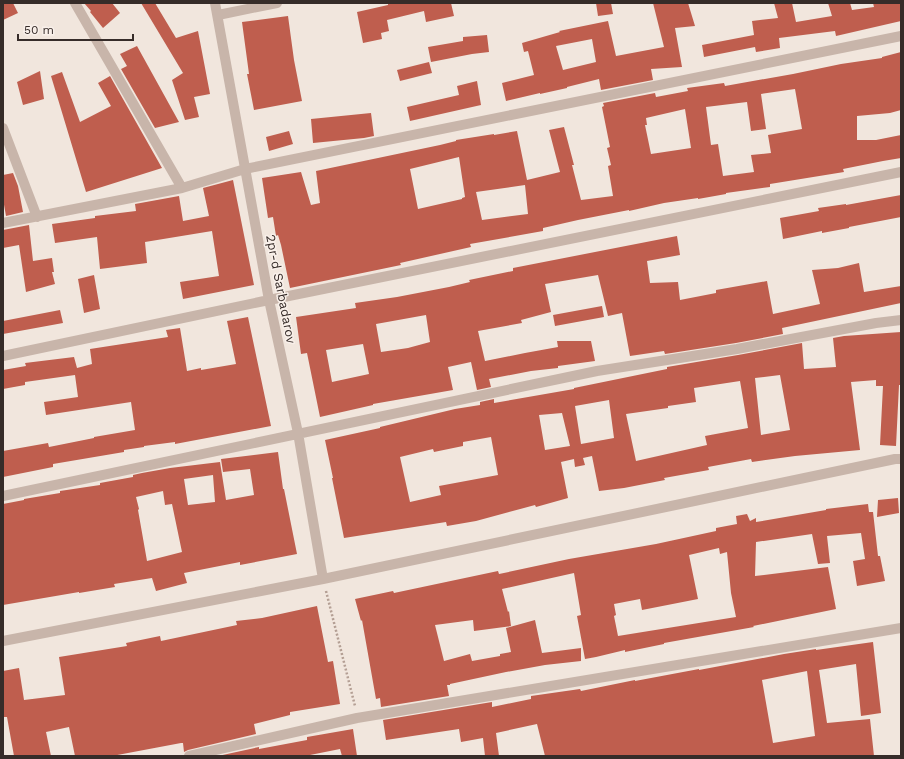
<svg xmlns="http://www.w3.org/2000/svg" width="904" height="759" viewBox="0 0 904 759" font-family="'Work Sans',sans-serif">
	<style>
		.building { fill: #bf5e4e; fill-rule: evenodd }
		.lines { fill: none; stroke-linecap: round; stroke-linejoin: round }
		.path { stroke: #b49f94; stroke-width: 2.5; stroke-dasharray: 2 2; stroke-linecap: butt }
		.minor { stroke: #c8b5aa; stroke-width: 10 }
		.labels { text-anchor: middle; dominant-baseline: central; stroke-width: 3; stroke-linejoin: round; paint-order: stroke }
		.street-label { font-size: 13px; fill: #362c29; stroke: #f9f0ea }
	</style>
	<rect width="100%" height="100%" fill="#f1e6dd"/>
	<path class="building" d="M3,3h10l5,10 -15,7z
		M84,3h28l8,10 -17,15 -13,-16 1,-1z
		M141,3h14l21,35 22,-7 12,63 -16,3 5,20 -14,3 -13,-40 11,-7z
		M388,3h63l3,13 -28,6 -2,-11 -37,9 2,11 -8,2 1,6 -19,4 -6,-31 31,-7z
		M596,3h15l2,11 -15,2z
		M653,3h35l7,23 -20,2 7,39 -31,2 2,11 -52,10 -2,-11 -32,8v1l-27,6v-1l-34,8 -4,-18 32,-8 -6,-24 -4,1 -2,-9 38,-11 -1,-1 49,-10 8,35 48,-9zM592,39l4,23 -33,8 -7,-24z
		M774,3h18l4,19 36,-6 -4,-13h22l2,7 22,-3 -1,-4h28v18l-65,15 -1,-5 -56,7 1,10 -24,4 -1,-5 -51,10 -2,-12 52,-10 -2,-14 26,-3z
		M288,16l6,44 8,41 -48,9 -7,-36h2l-7,-52z
		M487,35l2,17 -17,2 -41,8 -3,-15 35,-6v-4z
		M137,46l42,76 -24,6 -34,-59 6,-3 -7,-12z
		M901,52v58l-11,3 -33,3v24h19l25,-5v23l-18,3 -40,8 1,3 -74,12v3l-44,6v1l-28,5v-1l-34,5 -35,8v-1l-51,10 -35,8v3l-73,13 1,3 -71,16 1,2 -111,23 -9,-43 -3,-10 -2,1 -3,-19 -5,1 -6,-40 39,-6 10,33 9,-2 -4,-32 124,-26 16,-4v-1l38,-6v1l23,-4 10,49 33,-8 -11,-42 15,-3 10,38h-2l9,35 32,-4 -5,-30 3,-1 -4,-17 3,-1 -8,-40 2,-1 -1,-3 52,-10 1,4 32,-6 -1,-3 37,-5 1,3 68,-12 48,-10 41,-6v-1zM795,89l7,40 -34,6 3,18 -20,2 3,17 -31,4 -5,-32 -7,1 -5,-38 41,-5 4,29 15,-2 -5,-35zM685,109l6,39 -40,6 -6,-29h2l-1,-7zM459,157l6,40 -3,1v1l-44,10 -8,-40zM525,185l3,29 -46,6 -6,-28z
		M429,62l3,11 -32,8 -3,-11z
		M40,71l4,28 -21,6 -6,-23z
		M62,72l18,50 31,-16 -13,-23 12,-7 52,92 -76,24 -35,-116z
		M477,81l4,24 -71,16 -3,-14 52,-12 -2,-9z
		M371,113l3,23 -10,2 -51,5 -2,-24z
		M289,131l4,13 -24,7 -3,-14z
		M13,173l5,13 5,26 -17,4 -3,-17v-24z
		M233,180l21,105 -71,14 -3,-17 39,-6 -7,-45 -67,11 2,21 -47,6 -3,-32 -42,6 -3,-19 43,-6v-2l41,-5 -1,-7 44,-8 4,25 26,-5 -6,-28z
		M901,195v22l-52,10v1l-27,5v-2l-39,8 -3,-21 39,-7 -1,-3 28,-4v1z
		M29,225l4,36 19,-3 2,14h-2l3,12 -29,8 -7,-47 -16,3v-18z
		M677,236l3,19 -33,6 3,22 28,-1 2,18 36,-7v-3l51,-9 6,33 47,-10 -8,-34 26,-2 21,-5 5,29 37,-6v17l-119,25 1,6 -47,9 -71,11 -1,-3 -34,5 -8,-43 -14,3 -10,-41 -53,9 6,28 -30,8 1,3 -44,8 7,30 40,-8 33,-6 -1,-6h34l4,20 -37,5v2l-27,3 -42,8 2,8 -14,3 -6,-28 -23,5 5,23 -80,14v1l-53,12 -13,-64 -6,1 -5,-37 60,-9 -1,-5 42,-6 52,-10 21,-5 -1,-2 44,-9v-3zM426,315l4,27 -22,6 -27,4 -5,-28zM363,344l6,30 -37,8 -6,-32z
		M94,275l6,34 -16,4 -6,-34z
		M602,306l2,11 -49,9 -2,-11z
		M60,310l3,13 -60,11v-13z
		M248,317l23,109 -96,18v-2l-31,4v1l-20,3v2l-71,12v3l-50,10v-26l45,-8 1,4 45,-9v-1l41,-7 -4,-28 -85,13 -2,-13 34,-5 -3,-22 -50,7v3l-22,4v-19l23,-4 -1,-3 49,-6 3,11 15,-4 -2,-15 78,-12 -2,-7 14,-2 7,43 14,-3v2l35,-6 -9,-43z
		M901,332v53h-2l-3,61 -16,-1 3,-59h-7v-6l-25,2 9,68 -65,6 -43,6 -1,-3 -43,8 1,3 -45,8 1,2 -41,8 -25,3 -7,-35 -9,2 2,7 -10,2 -1,-8 -13,3 7,36 -32,9 -1,-2 -59,16 -29,5 -1,-4 -102,16 -12,-60h1l-8,-38 55,-12v-1l75,-18 25,-4v-3l14,-3v4l80,-14v-1l93,-19v-2l71,-12 64,-12 2,26 32,-2 -3,-29 11,-2zM780,375l10,55 -29,5 -6,-57zM740,381l8,47 -43,8 2,9 -71,16 -10,-47 42,-6v-2l28,-4 -2,-14zM609,400l5,38 -33,6 -6,-38zM562,413l8,33 -25,4 -6,-35zM491,437l7,38 -59,11 2,9 -31,7 -10,-45 33,-8 1,3 29,-6v-4z
		M278,452l5,37h1l13,65 -57,11v-3l-56,11 3,10 -31,8 -4,-13 -38,6 1,3 -36,6v-1l-76,13v-101l21,-4v-1l36,-6v-2l40,-6v-2l33,-6v-2l9,-2 28,-5 50,-6 6,38 28,-5 -4,-26 -27,3 -2,-13zM213,475l2,27 -27,3 -4,-26zM163,491l2,14 7,-1 10,48 -35,9 -9,-51 1,-1 -3,-12z
		M898,498l1,15 -22,4 1,-17z
		M868,504l1,8h4l5,44h2l5,25 -28,5 -4,-25 12,-2 -4,-26 -34,3 3,27 -12,1 -6,-30 -56,8 -1,34 73,-9 8,42 -83,17 1,1 -90,16v1l-39,8v-2l-29,7 -11,2 -8,-43 4,-1 -7,-42 -72,16 6,23 1,-1 2,15 -37,5 -1,-11 -38,5 9,36 26,-7 2,7 28,-5v-2l11,-2 -5,-24 29,-8 7,33 39,-5v13l-36,4 -39,7 -56,12v1h-3l2,11 -68,11 -1,-9 -4,1 -14,-79 -1,1 -6,-22 38,-8 1,2 104,-22 1,3 70,-15 87,-15 60,-13v-3l21,-4 -1,-8 11,-2 3,7 6,-3v4l70,-12v-1zM719,548l1,6 7,-2 4,41 5,24 -118,19 -4,-20 2,-1 -2,-11 26,-5 2,11 56,-11 -9,-44z
		M317,606l11,56 5,-1 7,43 -50,8v3l-36,9 2,10 -68,16 -4,2 -1,-9h-2l-69,13h-37l-6,-29 -23,5 5,24h-37l-7,-39h-4v-46l16,-3 5,32 41,-5 -6,-38 68,-11 -1,-3 34,-7 1,5 76,-16 -1,-4 26,-3z
		M873,642l8,71 -20,3 -5,-52 -37,6 8,53 43,-4 4,37h-329l-8,-32 -41,9 3,23h-14l-2,-18 -22,4 -2,-13 -73,11 -3,-20 109,-18v5l39,-8v-3l49,-7 1,2 54,-11v1l64,-12v1l85,-16 32,-5v1zM807,671l8,65 -42,7 -11,-63z
		M353,729l4,27h-15l-2,-7 -35,7h-87l41,-9v2l48,-9v-3z"/>
	<g class="lines">
		<path class="path" d="M326,591l29,115"/>
		<path class="minor" d="M75,3l107,185
			M215,3l54,297 29,133 25,146
			M218,15l59,-12
			M3,128l34,89
			M3,223l179,-35 63,-19 656,-133
			M3,356l266,-56 632,-128
			M3,496l594,-125 140,-22 139,-26 25,-3
			M3,641l320,-62 572,-120h6
			M189,756l168,-38 544,-90"/>
	</g>
	<g class="labels">
		<g class="street-label">
			<text transform="translate(281 289) rotate(79)">2pr-d Sarbadarov</text>
		</g>
	</g>
	<rect width="904" height="759" fill="none" stroke="#362c29" stroke-width="8"/>
	<path d="M18 34v6h115v-6" fill="none" stroke="#362c29" stroke-width="2"/>
	<text x="24" y="34" font-size="12" fill="#362c29" stroke="#f9f0ea" stroke-width="3" paint-order="stroke">50 m</text>
</svg>
